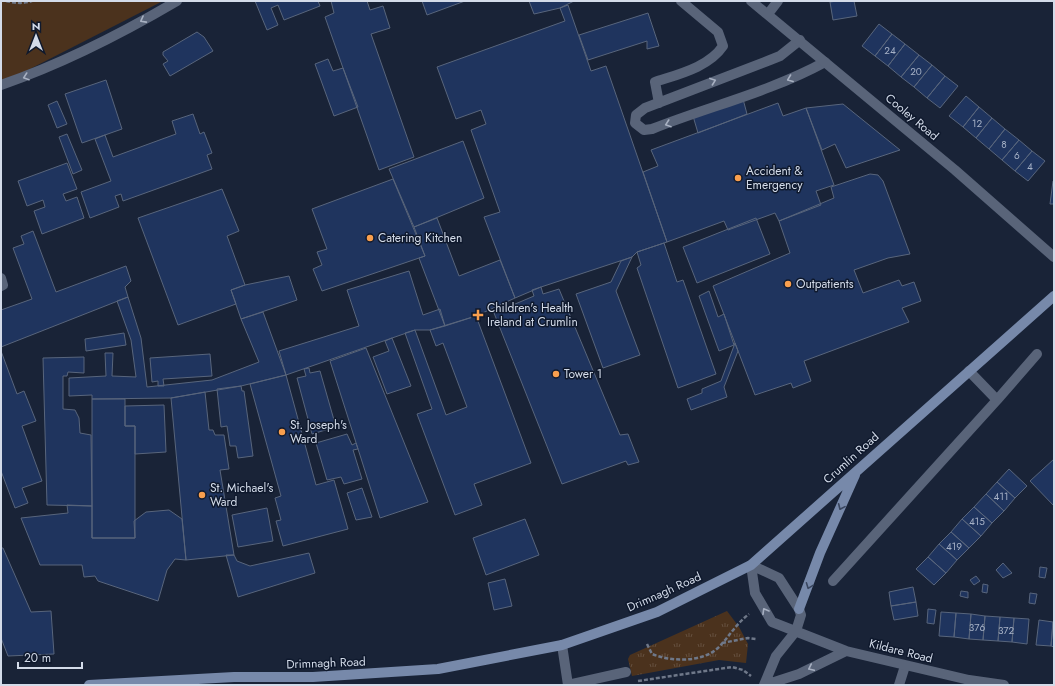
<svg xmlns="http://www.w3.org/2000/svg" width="1055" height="686" viewBox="0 0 1055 686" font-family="Jost,sans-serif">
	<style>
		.grass { fill: url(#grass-tufts) }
		.park { fill: #4b321d }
		.building { fill: #1f345e; stroke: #58657c }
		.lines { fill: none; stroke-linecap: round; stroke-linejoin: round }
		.path { stroke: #6f7889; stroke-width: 2.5; stroke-dasharray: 4 2; stroke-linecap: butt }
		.service { stroke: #596479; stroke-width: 10 }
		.minor { stroke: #596479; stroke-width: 10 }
		.tertiary { stroke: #596479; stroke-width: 10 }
		.secondary { stroke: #7789aa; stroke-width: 10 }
		.oneway { stroke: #a8b1c2 }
		.oneway2 { stroke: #39465f }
		.poi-dot { fill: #f99f4e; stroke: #0f192d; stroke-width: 1.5 }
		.labels { text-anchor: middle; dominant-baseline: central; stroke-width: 3; stroke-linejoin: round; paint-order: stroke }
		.number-label { font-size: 10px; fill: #a6b1c6 }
		.street-label { font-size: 12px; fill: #d3dbe9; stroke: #0f192d }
		.poi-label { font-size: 12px; fill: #d3dbe9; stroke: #0f192d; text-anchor: start }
	</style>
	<defs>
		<pattern id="grass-tufts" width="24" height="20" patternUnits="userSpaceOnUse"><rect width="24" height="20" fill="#4b321d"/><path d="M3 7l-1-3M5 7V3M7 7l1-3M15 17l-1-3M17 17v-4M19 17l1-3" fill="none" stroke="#644f3e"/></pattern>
	</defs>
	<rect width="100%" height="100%" fill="#192337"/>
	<path class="grass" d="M727,611l12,16 9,17 -2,19 -27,-3 -87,16 -4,-17 2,-4z"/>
	<path class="park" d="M1,1h162l-139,71 -23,9z"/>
	<path class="building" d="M255,1h63l2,5 -36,14 -6,-15 -7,3 7,17 -11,5z
		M331,1h36l3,9 13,-4 7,22 -19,6 43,123 -35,13 -54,-153 9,-4z
		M422,1h43l-38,14z
		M529,1h45l-14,7 -26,6z
		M837,1h17l3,15 -24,4 -3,-18z
		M568,5l23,66 15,-5 61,176 -30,10 -5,5 -91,30 -26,11 -31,-81 16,-5 -29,-82 15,-6 -5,-14 -25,9 -19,-52 128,-46 -5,-13z
		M648,13l11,33 -12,3v-8l-59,19 -9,-25z
		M879,24l13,10 -17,22 -13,-10z
		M197,32l7,5 9,14 -43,25 -7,-12 5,-3 -5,-6v-3z
		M892,34l13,10 -17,22 -13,-10z
		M905,44l14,11 -18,22 -13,-11z
		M919,55l13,10 -18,22 -13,-10z
		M328,59l5,12 10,-3 15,39 -24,9 -19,-52z
		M932,65l13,11 -18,22 -13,-11z
		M945,76l13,10 -18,22 -13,-10z
		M106,80l16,49 -40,14 -17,-49z
		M966,96l13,11 -16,20 -14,-11z
		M743,99l4,15 -49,19 -5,-17z
		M57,101l10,23 -10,4 -9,-23z
		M778,103l5,13 23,-8 28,77 -18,6 5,14 -42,16 -4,-8 -47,17 -4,-9 -57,21 -24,-70 15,-6 -7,-16z
		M843,104l57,46 -54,18 -11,-24 -13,6 -16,-42z
		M979,107l13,11 -16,20 -13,-11z
		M193,114l7,20 4,-2 8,21 -5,2 5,14 -89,32 -2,-7 -6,2 4,11 -29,11 -9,-26 30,-11 -16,-42 10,-4 8,22 63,-23 -4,-13z
		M992,118l13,11 -16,20 -13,-11z
		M1005,129l14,11 -17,20 -13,-11z
		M67,134l15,36 -9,4 -14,-37z
		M1019,140l13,11 -17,20 -13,-11z
		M463,141l21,57 -70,29 -25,-58z
		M1032,151l13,10 -17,20 -13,-10z
		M67,163l10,26 -14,5 3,7 11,-4 7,21 -42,16 -8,-23 11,-4 -2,-7 -16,6 -9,-25z
		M870,174l8,1 5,6 27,73 -22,4 -34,12 9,23 36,-13 3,6 12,-4 7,19 -19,7 7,14 -105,39 7,20 -18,7 -2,-5 -36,12 -42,-109 77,-33 -11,-32 55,-23 -3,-11z
		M393,179l32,77 -103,35 -9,-22 9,-4 -5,-13 10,-3 -15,-40z
		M1053,181h1v23h-4z
		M222,189l17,42 -12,5 18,49 -14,5 5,14 -58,21 -40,-107z
		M437,218l22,58 41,-16 15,38 -39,18 -31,10 -26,-68 6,-2 -11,-29z
		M756,218l14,36 -73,29 -14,-36z
		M33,231l23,61 70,-26 5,15 -6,6 3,10 -127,50v-37l31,-11 -19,-51 11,-4 -3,-8z
		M664,243l13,39 6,-2 33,94 -38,14 -41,-120 4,-3 -4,-13z
		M632,257l-16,34 24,64 -37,13 -27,-74 35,-12 10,-21z
		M409,271l14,44 17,-6 5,17 -15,4h-15l-129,45 -7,-24 80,-25 -12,-36z
		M289,276l8,24 -56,19 -10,-29 14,-5z
		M541,287l2,7 16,-5 61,146 8,-1 11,28 -11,3 -2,-4 -64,23 -68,-171 40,-17 -2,-6z
		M709,291l9,26 6,-3 10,31 -15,6 -20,-55z
		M128,297l13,41 6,49 65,-7 47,-18 -18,-43 22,-7 23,63 -45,11 -70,12 -79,1v-4l-23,1v-18l37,-2 -1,-23h8l-1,23 24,1 -5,-37 -14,-39z
		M476,316l55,147 -57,21 8,21 -27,10 -38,-101 15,-5 -27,-76 10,-3 31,85 21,-8 -24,-64 -7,3 -6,-16z
		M124,333l2,12 -40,6 -1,-12z
		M392,338l19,48 -24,8 -14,-37 16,-6 -4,-10z
		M735,343l3,8 -14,36 3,10 -36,13 -4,-11 15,-6v-4l19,-8z
		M366,348l62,154 -48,16 -50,-157z
		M1,351l16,43 7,-3 12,30 -14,5 20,55 -20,7 6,15 -13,5 -14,-37z
		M210,354l2,22 -49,3 1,7h-6v-5l-6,1 -2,-24z
		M84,357v16l-16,-1 -1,4h-4v33l12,1 4,8 1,15 11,2 1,71 -45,-1 -4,-147z
		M309,368l1,5 10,-2 16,56 -24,7 -15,-56 9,-2 -2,-7z
		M286,375l30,110 18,-5 14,49 -65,17 -7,-25 5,-1 -6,-22 6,-2 -31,-112z
		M241,386l1,5h2l9,65 -15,2 -2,-12h-6l-3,-20 -6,1 -4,-38z
		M205,392l4,38h4l2,5h9l5,34 -9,1 14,85 -48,5 -15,-162z
		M92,399h33v27h10v112h-43z
		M164,405l2,47 -31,2v-28h-10v-20z
		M347,434l5,11 4,-2 2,6 -5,1 9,29 -18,5 -3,-7 -14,3 -11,-37z
		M1054,459v47l-24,-25z
		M1009,469l18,17 -12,12 -18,-16z
		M997,482l18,16 -11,13 -18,-17z
		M362,488l10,29 -16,3 -9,-27z
		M986,494l18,17 -12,12 -18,-16z
		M67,505l25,1v32h43l-1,-17 12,-9 23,-2 13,9 4,41 -11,-1 -8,11 -9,31 -60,-20 -3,-5 -11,1 -2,-12h-42l-19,-47 47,-5z
		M974,507l18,16 -11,13 -19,-17z
		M267,508l6,33 -35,6 -6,-32z
		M525,519l14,36 -53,20 -13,-37z
		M962,519l19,17 -12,12 -18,-16z
		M951,532l18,16 -12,12 -18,-16z
		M939,544l18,16 -11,13 -18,-16z
		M1,548h2l28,64 20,-1 3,43 -46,2 -7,-18z
		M309,553l6,20 -77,24 -12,-42h8l3,6 13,5z
		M928,557l18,16 -12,12 -18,-16z
		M1003,563l9,10 -9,5 -7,-8z
		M1040,567l7,1 -2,10 -6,-1z
		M976,576l4,5 -6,4 -4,-5z
		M505,579l7,27 -18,4 -6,-27z
		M983,584l5,1 -1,8 -5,-1z
		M913,587l3,15 -25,4 -2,-14z
		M961,591l7,1v6l-8,-2z
		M1030,593l7,1 -2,10 -6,-1z
		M916,602l2,14 -24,4 -3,-14z
		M928,609l8,1 -2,14 -7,-1z
		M941,612l15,1 -2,24 -15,-1z
		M956,613l15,1 -2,25 -15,-2z
		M971,614l14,2 -2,24 -14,-1z
		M985,616l15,1 -2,24 -15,-1z
		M1000,617l14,1 -2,24 -14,-1z
		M1014,618l15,1 -2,25 -15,-2z
		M1039,620l14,2 -2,24 -15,-1z
		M1053,622h1v25l-3,-1z"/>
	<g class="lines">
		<path class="path" d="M6,1c9,2 17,3 26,0
			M722,643l26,-5 8,1
			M647,644l5,10c20,8 52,9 68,-8 10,-11 17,-23 29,-32
			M638,681l94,-14 11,3 8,6"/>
		<path class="service" d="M800,40l-20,16 -10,4 -125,48 -9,7 -1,8 9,7 8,-1c58,-23 118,-37 173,-67
			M659,103l-4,-21c24,-8 54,-15 68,-36l-5,-14 -37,-31
			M1,278l2,7 -2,1
			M899,685l6,-19"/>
		<path class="minor" d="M751,1l204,169 99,87
			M768,14l10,-13
			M1,85c61,-21 120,-51 176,-84
			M997,400l40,-46
			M833,581l164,-181 -28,-29
			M562,645l6,40 58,-13"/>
		<path class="tertiary" d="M751,565l4,28 17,29 74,29 123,29 35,5
			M751,565l28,13 20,31 2,6 -5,16 -20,25 -12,29
			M765,685l34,-11 47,-23"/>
		<path class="secondary" d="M799,609l21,-56 35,-78
			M89,685l145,-8h79l125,-8 124,-24 95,-33 94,-47 303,-269"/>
	</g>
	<defs><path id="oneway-chevron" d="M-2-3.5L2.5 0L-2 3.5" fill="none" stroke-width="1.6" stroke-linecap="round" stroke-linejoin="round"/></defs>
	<g class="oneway">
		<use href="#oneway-chevron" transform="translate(143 20) rotate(152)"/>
		<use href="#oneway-chevron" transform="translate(26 77) rotate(161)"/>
		<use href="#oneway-chevron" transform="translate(790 79) rotate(159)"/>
		<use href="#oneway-chevron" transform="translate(713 81) rotate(-20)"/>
		<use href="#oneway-chevron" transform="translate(668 124) rotate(161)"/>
		<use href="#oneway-chevron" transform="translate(765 611) rotate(-120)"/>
		<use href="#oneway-chevron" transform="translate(811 668) rotate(155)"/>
	</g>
	<g class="oneway2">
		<use href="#oneway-chevron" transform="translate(841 507) rotate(114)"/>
		<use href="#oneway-chevron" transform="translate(809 586) rotate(111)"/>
	</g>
	<g class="poi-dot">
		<circle cx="738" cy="178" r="4"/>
		<circle cx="370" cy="238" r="4"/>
		<circle cx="788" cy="284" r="4"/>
		<path d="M476 309h4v4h4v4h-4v4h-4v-4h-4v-4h4z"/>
		<circle cx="556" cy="374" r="4"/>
		<circle cx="282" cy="432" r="4"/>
		<circle cx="202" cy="495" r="4"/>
	</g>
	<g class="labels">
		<g class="number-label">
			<text x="890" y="50">24</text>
			<text x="916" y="71">20</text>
			<text x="977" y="123">12</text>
			<text x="1004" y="144">8</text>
			<text x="1017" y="155">6</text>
			<text x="1030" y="166">4</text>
			<text x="1001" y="496">411</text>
			<text x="977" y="521">415</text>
			<text x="954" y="546">419</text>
			<text x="977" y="627">376</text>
			<text x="1006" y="630">372</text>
		</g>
		<g class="street-label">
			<text transform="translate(912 117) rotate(40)">Cooley Road</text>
			<text transform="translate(851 458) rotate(-42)">Crumlin Road</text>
			<text transform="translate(664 592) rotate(-24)">Drimnagh Road</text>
			<text transform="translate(901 651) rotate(14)">Kildare Road</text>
			<text transform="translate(326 663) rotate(-2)">Drimnagh Road</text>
		</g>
		<g class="poi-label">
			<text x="746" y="171">Accident &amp;<tspan x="746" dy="14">Emergency</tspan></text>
			<text x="378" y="238">Catering Kitchen</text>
			<text x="796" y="284">Outpatients</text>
			<text x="487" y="308">Children's Health<tspan x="487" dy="14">Ireland at Crumlin</tspan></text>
			<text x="564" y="374">Tower 1</text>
			<text x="290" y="425">St. Joseph's<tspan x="290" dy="14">Ward</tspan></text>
			<text x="210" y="488">St. Michael's<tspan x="210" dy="14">Ward</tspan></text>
		</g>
	</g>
	<rect width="1055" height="686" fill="none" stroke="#d3dbe9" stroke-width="4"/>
	<g transform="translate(36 36)" stroke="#0f192d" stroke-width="3" paint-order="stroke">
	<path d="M0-3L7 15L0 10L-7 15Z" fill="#d3dbe9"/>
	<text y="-6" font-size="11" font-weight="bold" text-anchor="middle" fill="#d3dbe9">N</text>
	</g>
	<path d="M18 662v6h64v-6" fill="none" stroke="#d3dbe9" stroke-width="2"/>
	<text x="24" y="662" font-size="12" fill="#d3dbe9" stroke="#0f192d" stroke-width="3" paint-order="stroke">20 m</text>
</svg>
